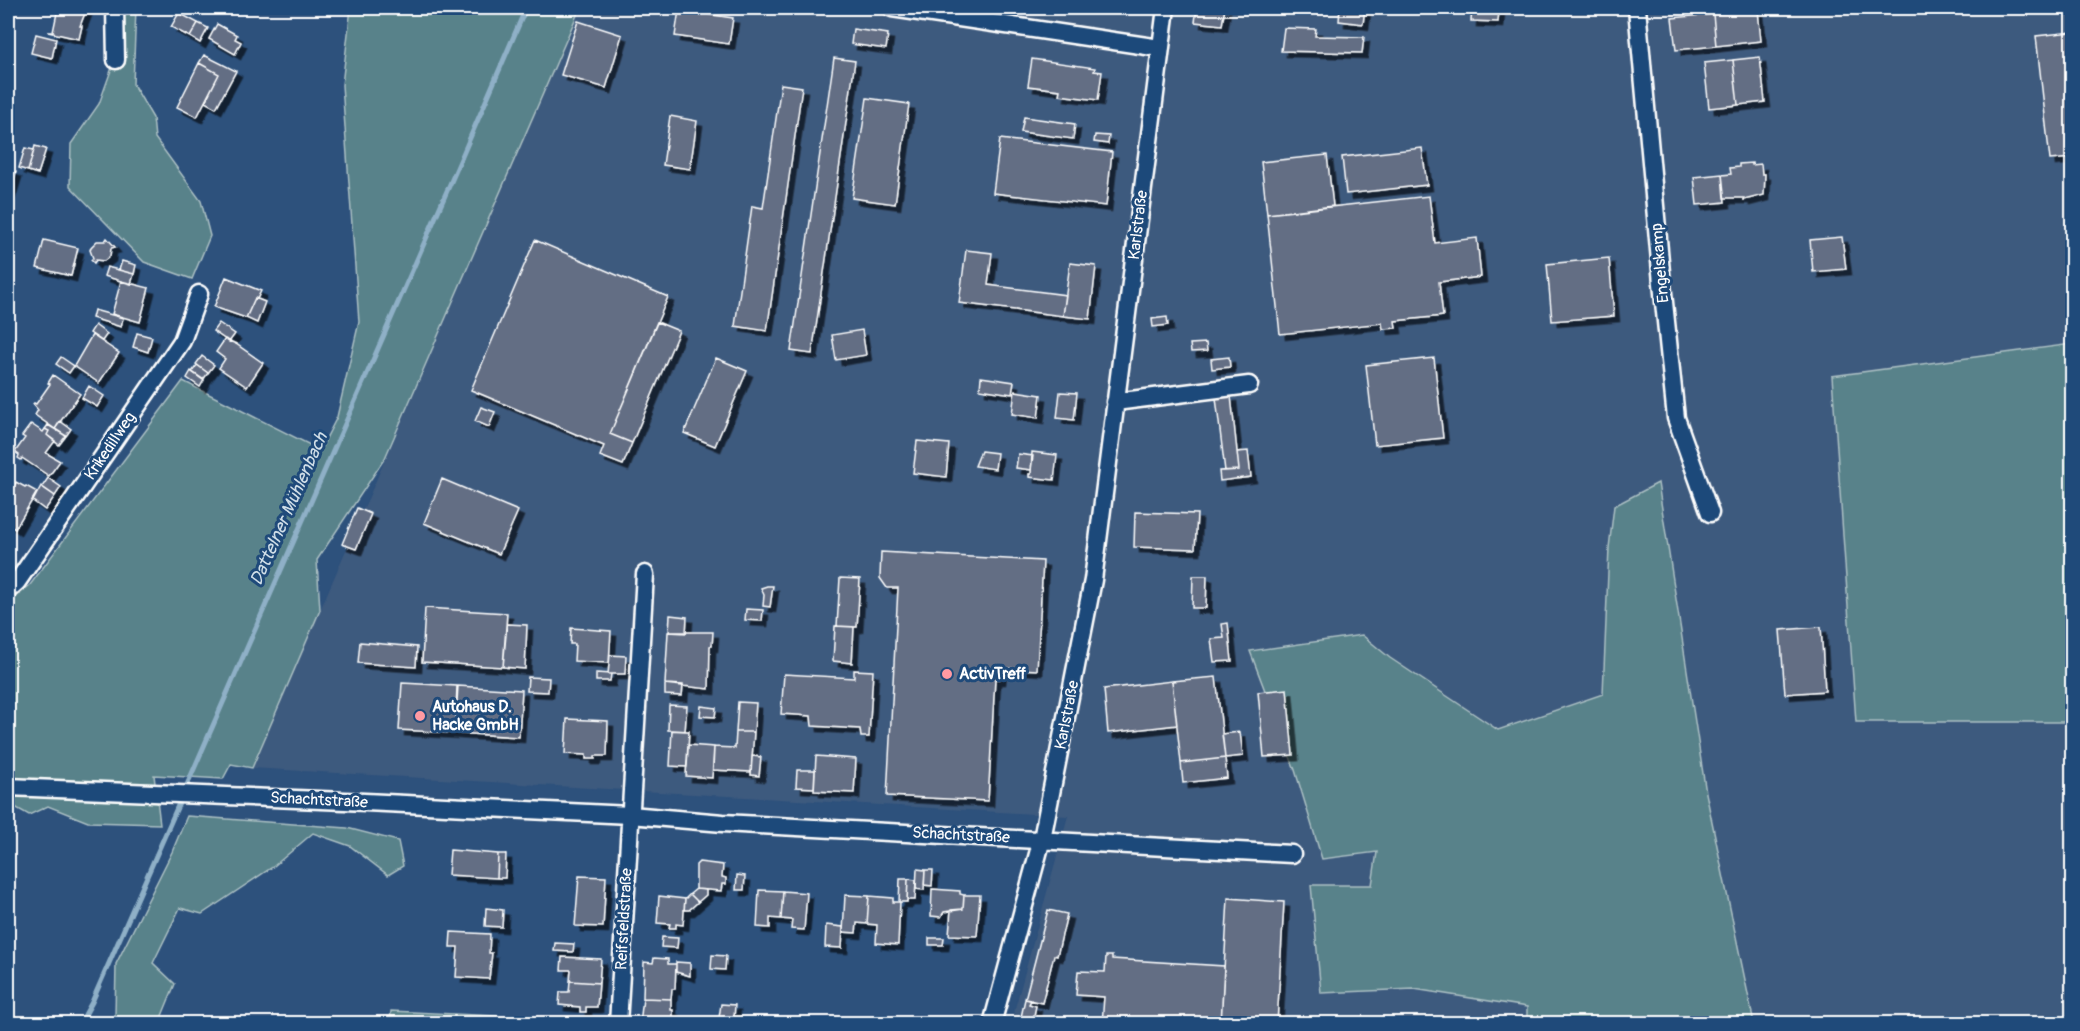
<svg xmlns="http://www.w3.org/2000/svg" width="2080" height="1031" viewBox="0 0 2080 1031" font-family="Pangolin,sans-serif">
	<style>
		.built { fill: #3e5a7e }
		.green { fill: #58828a; stroke: #acc0c4; stroke-width: 1.5 }
		.lines { fill: none; stroke-linecap: round; stroke-linejoin: round }
		.stream { stroke: #8fb0c7; stroke-width: 5 }
		.building { fill: #646e84; stroke: #fff; stroke-width: 1.5; filter: url(#shadow) }
		.street-casing { stroke: #fff; stroke-width: 21 }
		.street { stroke: #1f4a7a; stroke-width: 16 }
		.poi-dot { fill: #ff9aa2; stroke: #1f4a7a; stroke-width: 2 }
		.labels { text-anchor: middle; dominant-baseline: central; stroke-width: 6; stroke-linejoin: round; paint-order: stroke }
		.street-label { font-size: 16px; fill: #fff; stroke: #1f4a7a }
		.poi-label { font-size: 16px; font-weight: bold; fill: #fff; stroke: #1f4a7a; text-anchor: start }
		.water-label { font-size: 18px; font-style: italic; fill: #d0dee8; stroke: #1f4a7a }
	</style>
	<defs>
		<filter id="shadow"><feDropShadow dx="5.5" dy="5.5" stdDeviation="0" flood-color="#0009"/></filter>
	</defs>
	<rect width="100%" height="100%" fill="#2d517c"/>
	<filter id="ink" filterUnits="userSpaceOnUse"><feTurbulence type="fractalNoise" baseFrequency=".0167" numOctaves="2"/><feDisplacementMap in="SourceGraphic" scale="12" xChannelSelector="R" yChannelSelector="G"/><feConvolveMatrix kernelMatrix="1 2 1 2 8 2 1 2 1" color-interpolation-filters="sRGB"/></filter>
	<g filter="url(#ink)">
		<path class="built" d="M580,8h1492v336l-240,32 24,346h216v301h-318l-48,-230 -20,-134 -72,-152 -5,41 -6,146 -105,36 -108,-72 -28,-23 -67,135 27,89 55,-7 -5,33 -51,108 93,-4 114,18 -1,16h-516l57,-207 -816,-48z"/>
		<path class="green" d="M122,8h14l-3,76 20,34 2,20 46,63 9,35 -18,43 -48,-17 -74,-76 1,-42 28,-40 25,-70z
			M351,8h229l-195,450 -68,102 3,50 -68,158 -21,-4 -8,15 -69,-4 6,49 -72,-2 -40,-16 -19,9 -21,-12v-199l22,-19 153,-204 137,69 17,-33 22,-95 -17,-237z
			M2072,344v378h-216l-24,-346z
			M1658,483l48,310 48,230h-227v-16l-113,-18 -93,4 -10,-108h61l5,-33 -55,7 -27,-89 -45,-119 112,-16 28,23 108,72 105,-36 6,-146 5,-42z
			M187,816l160,12 51,13 5,25 -15,9 -38,-29 -37,-13 -39,33 -72,48 -22,-6 -27,55 22,21 -16,39h-26l-18,-6 1,-53 56,-112z
			M391,1011l105,5 11,2v5h-117z"/>
		<g class="lines">
			<path class="stream" d="M80,1024l12,-22 365,-834 69,-160"/>
		</g>
		<path class="building" d="M58,8h29l-7,18h2l-3,13 -31,-7h5z
			M1197,8h28l-3,17 -27,-3z
			M1340,8h25l-2,16 -24,-3z
			M1472,8h27l-1,14 -27,-1z
			M679,10l54,8 -4,26 -54,-8z
			M1758,10l3,31 -45,5 -3,-32z
			M179,13l19,10 -8,14 -19,-10z
			M1713,14l3,32 -40,4 -4,-32z
			M578,21l44,14 -16,53 -45,-13z
			M198,23l10,5 -8,15 -10,-6z
			M217,24l20,11 -2,4 6,3 -6,12 -26,-15z
			M1284,28l32,1 -1,7 49,1 -2,16 -81,-2z
			M853,29l35,5 -2,15 -35,-5z
			M2072,32v126l-22,2 -14,-124z
			M36,34l20,5 -4,19 -21,-5z
			M204,55l32,16 -20,37 -11,-6 14,-28 -20,-11z
			M1760,57l5,45 -27,3 -5,-45z
			M834,58l21,3 -43,293 -21,-3z
			M1032,59l63,9 -1,3 8,1 -4,28 -39,-5 1,-5 -32,-4z
			M1733,60l5,45 -29,3 -5,-45z
			M199,63l20,11 -22,43 -20,-10z
			M781,84l21,3 -35,244 -32,-5 17,-120 11,2z
			M867,98l42,6 -14,100 -43,-6z
			M670,116l27,5 -7,48 -27,-4z
			M1024,117l51,7 -2,15 -52,-7z
			M1095,135l14,1 -1,8 -14,-2z
			M1000,139l112,13 -6,54 -113,-13z
			M35,146l11,3 -8,25 -10,-3z
			M25,148l9,2 -6,21 -9,-3z
			M1422,148l5,37 -81,9 -4,-37z
			M1327,155l6,51 -66,8 -6,-52z
			M1752,163v2l9,-1 1,10h3l-1,21 -20,5v-2h-20l-2,-23 9,-1 -1,-6 9,-1v-3z
			M8,169l8,3 -8,26z
			M1722,174l3,28 -28,3 -3,-28z
			M1429,196l6,47 42,-5 4,39 -42,5 4,34 -48,5 1,7 -13,1 -1,-6 -102,11 -13,-120z
			M1842,237l4,32 -33,3 -3,-32z
			M107,238l8,9 -4,1 -1,8 -6,5 -8,-1 -2,3 -3,-3 2,-2 -3,-8 1,-3 6,-6h8z
			M44,240l34,8 -7,28 -34,-8z
			M535,240l133,57 -58,137 22,9 -9,22 -23,-9 4,-10 -133,-56z
			M966,250l26,3 -4,32 78,10 -3,21 -104,-13z
			M1609,258l5,58 -62,5 -5,-57z
			M122,261l14,4 -2,9 -15,-4z
			M1070,263l26,3 -6,53 -27,-3z
			M107,267l27,7 -3,10 -27,-8z
			M226,277l35,14 -4,8 -2,-1 -9,20 -32,-11z
			M121,281l28,7 -9,34 -28,-8z
			M255,298l10,4 -8,21 -11,-5z
			M94,310l29,8 -2,9 -29,-9z
			M1167,317l1,8 -15,2 -1,-8z
			M657,322l22,9 -47,112 -22,-9z
			M219,323l16,11 -6,8 -16,-11z
			M95,325l12,9 -5,7 -12,-8z
			M862,330l4,25 -30,5 -4,-25z
			M137,333l15,4 -4,15 -15,-5z
			M92,335l27,18 -20,30 -25,-17z
			M225,339l11,5 27,19 -16,24 -28,-19 6,-9 -9,-7z
			M1206,343l1,8 -16,1 -1,-8z
			M202,356l12,9 -6,8 -12,-9z
			M61,357l13,9 -5,7 -13,-9z
			M1229,357l1,10 -18,2 -1,-10z
			M716,358l31,13 -32,75 -31,-13z
			M1434,358l9,80 -68,7 -9,-80z
			M197,365l11,8 -5,7 -11,-8z
			M191,371l13,9 -4,7 -13,-9z
			M53,375l27,19 -25,35 -20,-14 3,-5 -5,-6 1,-1 2,1 14,-20 -2,-1z
			M981,377l33,5 -2,12 -32,-5z
			M89,386l15,10 -7,11 -15,-9z
			M1015,391l26,4 -3,23 -26,-4z
			M1060,392l17,1 -3,27 -17,-2z
			M1231,396l8,74 -14,1 -9,-73z
			M481,407l14,5 -6,15 -14,-6z
			M60,421l11,8 -5,7 -11,-7z
			M31,424l12,8 2,-3 4,2 -2,4 8,6 -9,12 14,8 -11,15 -27,-18 -1,2 -3,-2 1,-3 -4,-3 10,-14 -3,-2z
			M48,425l18,11 -7,9 -12,-10 2,-4 -4,-2z
			M917,441l32,3 -3,33 -33,-4z
			M981,451l16,2 -2,16 -20,-3z
			M1248,451l3,26 -31,4 -1,-10 20,-1 -2,-18z
			M1032,452l25,3 -3,25 -25,-3v-3h2z
			M1018,454l15,2 -2,14 -15,-2z
			M48,478l13,9 -6,9 -13,-9z
			M442,479l76,32 -19,43 -75,-31z
			M11,481l4,3 1,-2 9,5 1,-1 11,6 -22,37 -7,-5v-38z
			M41,486l14,10 -10,14 -12,-9z
			M357,508l14,6 -15,35 -14,-5z
			M1135,512l62,2 -2,35 -61,-2z
			M881,552l162,9 -6,109 -36,-2 -1,11h-5l-7,122 -101,-5 11,-208h-11l-7,-10z
			M1193,576h14l-1,32h-14z
			M840,578l20,1 -3,48 -20,-1z
			M767,586h6l-3,21 -7,-1 1,-11 -3,-7z
			M425,608l82,5 -4,54 -81,-5z
			M746,609l17,1 -1,11 -17,-1z
			M670,615l17,2 -1,16 -17,-1z
			M1228,623l4,38 -18,1 -3,-23 13,-1 -2,-14z
			M507,624l20,1 -2,44 -22,-2z
			M835,626l19,1 -2,36 -19,-2z
			M1821,627l4,64 -40,3 -5,-64z
			M571,628l40,3 -2,32 -35,-2 1,-17h-5z
			M668,632h45l-1,14h-2l-1,43 -44,-5z
			M360,642l57,5 -1,20 -58,-4z
			M610,655l16,1 -1,18h-17z
			M854,670l19,1 -4,66h-8l-1,-8 -48,-3 -1,-10 -30,-2 3,-40 70,4z
			M596,673l15,1 -1,7h-14z
			M528,677l21,1 -1,14 -21,-1z
			M1216,677l9,81 -44,5 -9,-82z
			M1172,681l5,44 -69,8 -4,-44z
			M402,683l55,3 -2,47 -56,-3z
			M665,684l18,1 -1,11 -17,-1z
			M458,686l64,4 -3,47 -64,-4z
			M1287,689l6,66 -29,2 -6,-65z
			M738,702l18,1 -2,29h-18z
			M669,705l18,1 -2,25 -17,-1z
			M701,706l15,2 -1,9 -15,-1z
			M567,719l41,2 -1,35h-12v3h-9v-4l-21,-1z
			M672,730l17,1 -2,36 -17,-1z
			M736,732h18l-3,40 -38,-2 1,-23 21,1z
			M1240,732l3,24 -18,2 -3,-24z
			M688,745l26,2 -2,31 -26,-2z
			M752,756l9,1 -2,19 -8,-1z
			M816,756l40,3 -2,34 -40,-2z
			M1225,758l2,20 -44,5 -2,-20z
			M797,770h18l-1,18 -18,-1z
			M450,850l48,4 -1,24 -49,-3z
			M498,854h8l-1,24h-8z
			M699,862l24,3 -1,12 4,1v6h-4l-1,7 -25,-2v-24z
			M917,869l8,1 -1,20 -8,-1z
			M925,870h8l-1,16 -8,-1z
			M737,875l8,1 -1,14h-8z
			M579,876l27,1 -3,50 -28,-1z
			M900,879h8l-1,23h-8z
			M908,879l8,1 -1,20h-8z
			M696,889l10,1v5l-8,7 -8,-8z
			M932,889l28,2v3l4,1 -1,14 -19,3 -3,5 -10,-1z
			M759,890l24,1 -2,28 -11,-1v10l-13,-1z
			M783,891l24,2 -3,37 -13,-1 1,-9 -11,-1z
			M690,894l8,8 -9,8h-5l1,-11z
			M845,895l24,1 -2,28 -10,-1 -1,10 -13,-1z
			M964,895h16l-3,41 -28,-1 2,-25 12,-1z
			M659,896l26,3 -2,26 -7,-1v4h-7l1,-4 -13,-1z
			M869,896l24,2v4h7l-2,43 -22,-2 1,-18 -10,-1z
			M1228,898l56,4 -7,122h-56z
			M486,908l17,2 -1,17 -17,-1z
			M1048,910l19,4 -10,42 -3,-1 -12,48 -17,-4z
			M826,925l17,2 -1,21 -17,-1z
			M451,932l39,2 -1,19h3l-3,26 -33,-2 2,-30h-8z
			M662,937l16,1 -1,10 -16,-1z
			M929,938h15l-1,7h-14z
			M555,943l19,1 -1,8 -19,-1z
			M712,955l14,1 -1,14 -14,-1z
			M1106,956h6v3l112,7 -3,58h-119l2,-27 -28,-2 2,-24 27,1z
			M562,957l39,2 -2,24 -29,-2 1,-11h-10z
			M654,958l14,1v5h8l-1,25h-3l-1,10 -28,-1 1,-36 9,1z
			M676,962l14,1v13l-14,-4z
			M570,981l29,2 -2,24h-11v5h-6v-5l-21,-2 1,-13h9z
			M643,998l28,1v11h2v14h-33z
			M1025,999l6,1 -2,4 7,2 -3,14 -12,-3z
			M721,1004l14,1 -1,13h-15z"/>
		<g class="lines">
			<defs>
				<path id="street" d="M115,8l1,52
					M892,8l268,40
					M1637,8l25,275 14,135 34,95
					M1115,402l134,-17
					M8,590l9,-8 165,-241 17,-47
					M8,787l337,14 285,14 93,8 569,31
					M618,1024l27,-450
					M992,1024l50,-185 51,-259 73,-572"/>
			</defs>
			<use href="#street" class="street-casing"/>
			<use href="#street" class="street"/>
		</g>
	</g>
	<g class="poi-dot">
		<circle cx="947" cy="674" r="6"/>
		<circle cx="420" cy="716" r="6"/>
	</g>
	<g class="labels">
		<g class="street-label">
			<text transform="translate(1138 225) rotate(-83)">Karlstraße</text>
			<text transform="translate(1660 263) rotate(-95)">Engelskamp</text>
			<text transform="translate(110 446) rotate(-56)">Krikedillweg</text>
			<text transform="translate(1067 715) rotate(-79)">Karlstraße</text>
			<text transform="translate(319 800) rotate(3)">Schachtstraße</text>
			<text transform="translate(961 835) rotate(3)">Schachtstraße</text>
			<text transform="translate(624 919) rotate(-87)">Reifsfeldstraße</text>
		</g>
		<g class="poi-label">
			<text x="959" y="674">ActivTreff</text>
			<text x="432" y="707">Autohaus D.<tspan x="432" dy="18">Hacke GmbH</tspan></text>
		</g>
		<g class="water-label">
			<text transform="translate(289 509) rotate(-66)">Dattelner Mühlenbach</text>
		</g>
	</g>
	<rect width="2080" height="1031" fill="none" stroke="#1f4a7a" stroke-width="30"/>
	<rect x="15" y="15" width="2050" height="1001" fill="none" stroke="#fff" stroke-width="2" filter="url(#ink)"/>
</svg>
